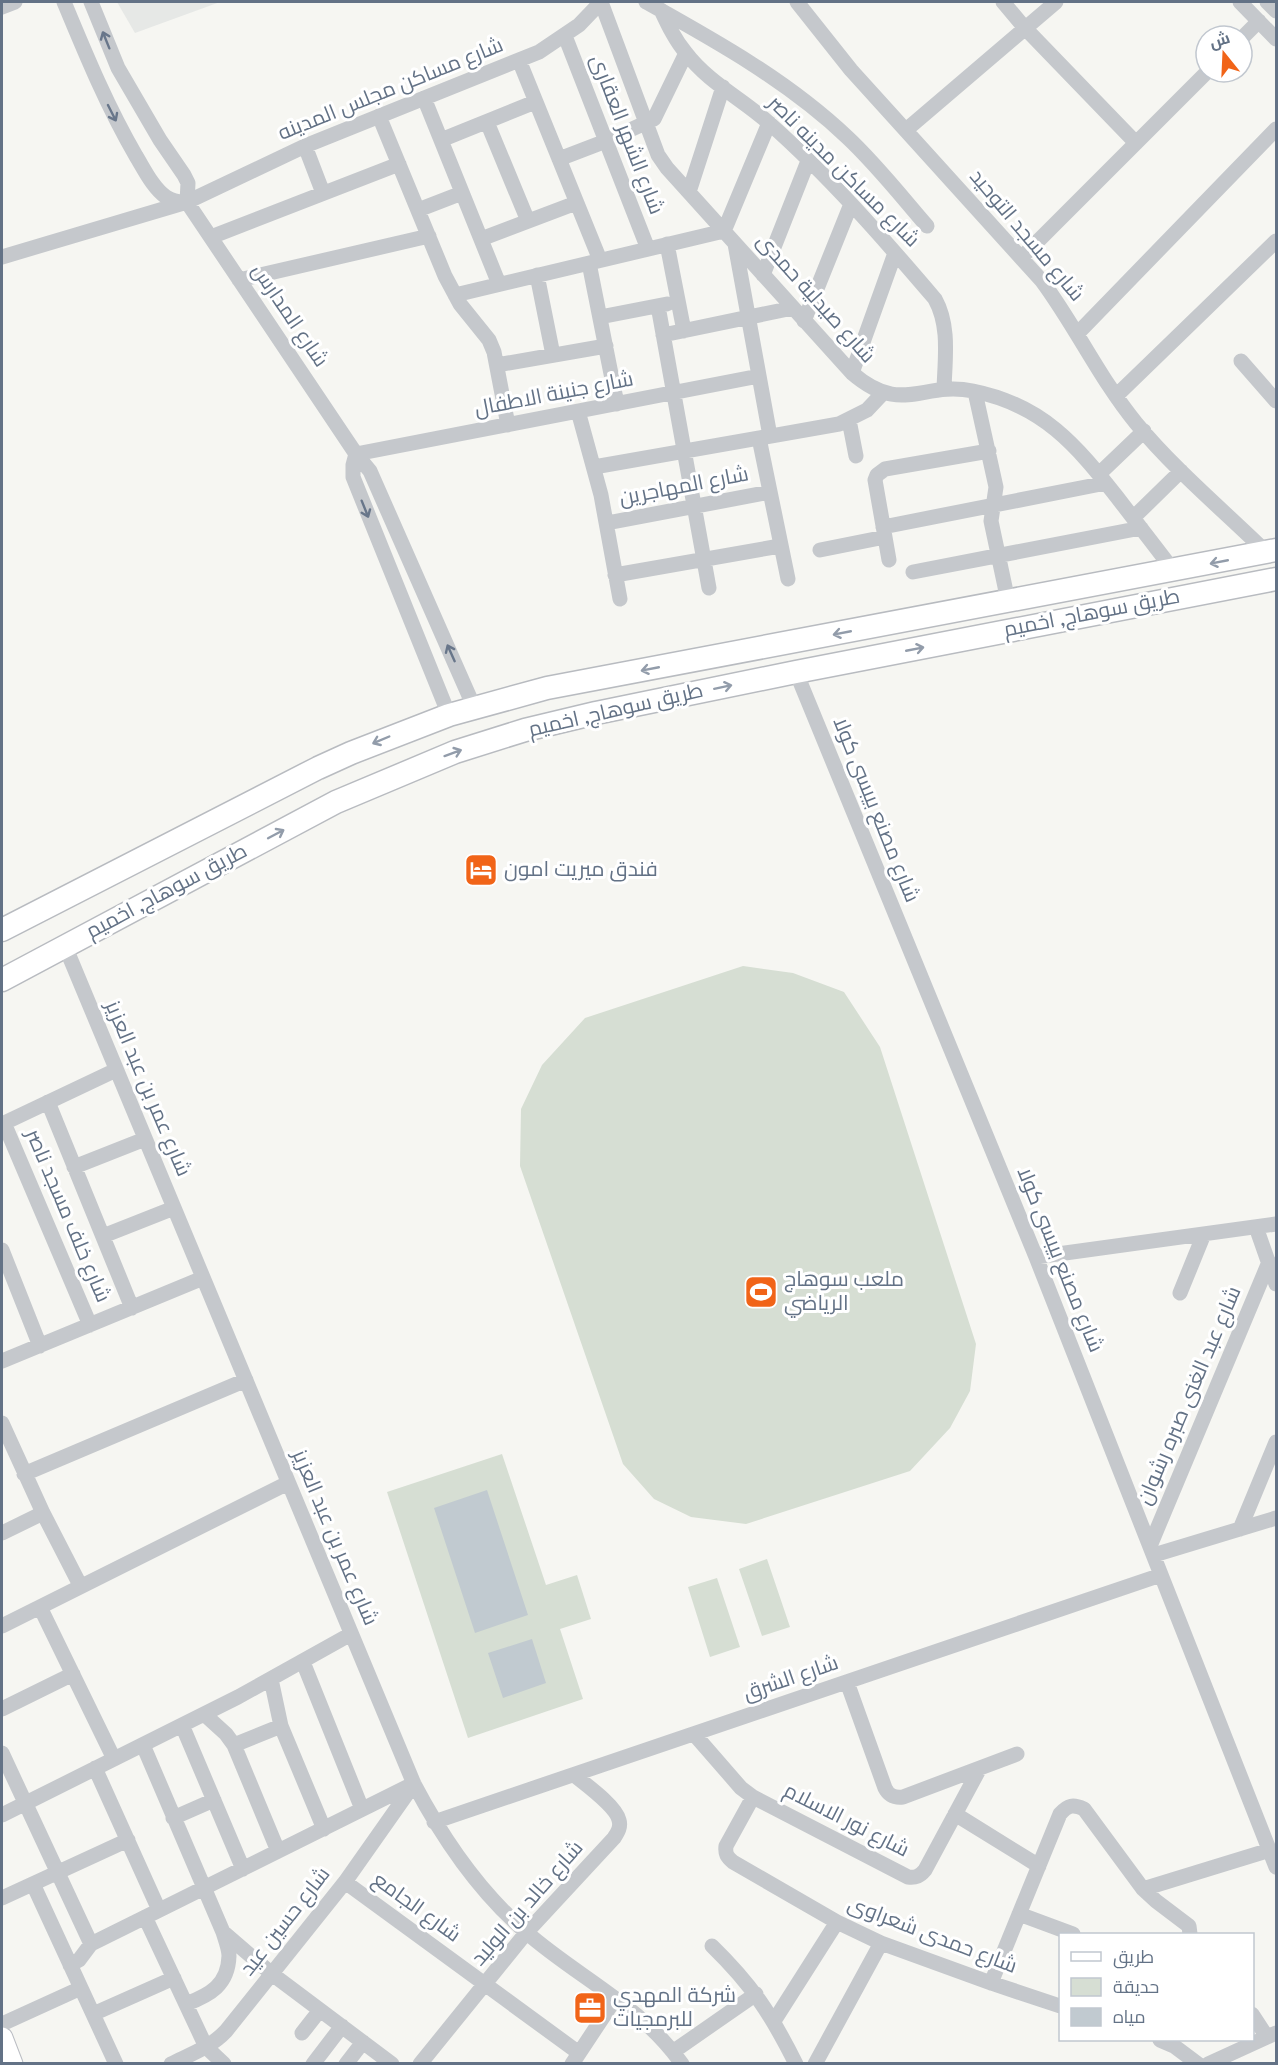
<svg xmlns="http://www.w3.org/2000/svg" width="1278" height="2065" viewBox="0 0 1278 2065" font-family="Overpass,Cairo,sans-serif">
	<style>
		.built { fill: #e6e8e6 }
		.green { fill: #d6ded3 }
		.water { fill: #c1cad0 }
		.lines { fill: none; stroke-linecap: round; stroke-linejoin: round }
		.secondary-casing { stroke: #babdc3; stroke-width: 23 }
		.primary-casing { stroke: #b8bbc0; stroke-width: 25 }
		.street { stroke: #c5c8cc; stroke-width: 15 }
		.secondary { stroke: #fff; stroke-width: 21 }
		.primary { stroke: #fff; stroke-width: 22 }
		.oneway { stroke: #68768a }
		.oneway2 { stroke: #929caa }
		.labels { text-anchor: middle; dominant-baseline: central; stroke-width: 6; stroke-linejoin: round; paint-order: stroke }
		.street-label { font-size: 21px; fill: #637286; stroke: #fff }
		.poi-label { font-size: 21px; fill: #637286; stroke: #fff; text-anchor: start }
	</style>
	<rect width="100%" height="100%" fill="#f6f6f2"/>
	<path class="built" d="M117,2h103l-85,31z"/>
	<path class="green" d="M743,966l50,7 51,19 36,55 96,297 -6,47 -20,37 -40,43 -164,53 -55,-7 -37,-18 -31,-35 -103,-298 1,-57 21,-44 43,-47z
		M502,1454l44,131 31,-10 14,44 -31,10 23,70 -115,39 -81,-246z
		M767,1559l23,68 -28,9 -23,-67z
		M717,1578l23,69 -30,10 -22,-70z"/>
	<path class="water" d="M487,1490l41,125 -53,18 -41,-125z
		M532,1639l14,44 -43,15 -15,-45z"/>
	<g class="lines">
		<defs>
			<path id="secondary" d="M2,2038l10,26"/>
			<path id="primary" d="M2,930l316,-162 33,-15 98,-38 98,-27 729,-138
				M2,980l334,-178 119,-50 70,-22 71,-17 200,-41 480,-93"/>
		</defs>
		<use href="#secondary" class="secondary-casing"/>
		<use href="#primary" class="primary-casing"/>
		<path class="street" d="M64,2c22,53 43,104 72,154 8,13 17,32 30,41 5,3 11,5 17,5
			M91,2l27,66 42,72 24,35 4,8 -1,19 169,252 14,17 104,236
			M601,2l57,153 9,13 185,205c50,43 69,8 121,18 70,14 103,54 144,106 19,25 38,49 56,73
			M646,2c70,39 142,79 201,135 29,27 54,59 80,89
			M797,2l54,68 191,211c34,46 58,98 94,142 39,47 87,87 131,130
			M1003,2l21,25 112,116
			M1240,2l36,37
			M1267,2l9,9
			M2,7l13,-5
			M661,10c7,15 14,30 25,43 22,29 56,46 83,70 60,53 114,115 166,176 15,27 10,59 9,90
			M565,36l83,213
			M1242,38l17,-17
			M519,60l81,200
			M424,98l75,186
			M379,116l66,160 15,28 29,36 5,12 14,73
			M487,122l41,99
			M906,130l150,-128
			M441,140l94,-38
			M305,146l18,47
			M559,159l47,-18 48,-22 32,-66
			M689,192l34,-105
			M418,210l44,-17
			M211,237l188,-73
			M481,239l95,-36
			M667,244l17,87
			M735,244l35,192
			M2,257l185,-55 118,-56 234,-94 40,-27 22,-23
			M1022,257l185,-185
			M589,263l28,141
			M537,275l16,80
			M763,275l45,-114
			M239,280l190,-44
			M455,295l269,-64 45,-108
			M658,306l51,282
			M600,317l67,-13
			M804,321l47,-117
			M1078,333l198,-204
			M663,335l130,-27
			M1241,361l35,40
			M497,365l109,-19
			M852,373l43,-120
			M975,392l21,95 -5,34 17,80
			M1116,396l160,-155
			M578,411l23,84 19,104
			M849,420l7,36
			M759,438l29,141
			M356,454l403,-78
			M356,454l-3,11v12l96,238
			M594,467l245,-43 28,-14 16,-17
			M1099,474l45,-43
			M1133,518l48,-47
			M607,523l163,-31
			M883,527l223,-44
			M820,550l65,-13
			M889,560l-14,-80 2,-5 8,-6 104,-18
			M913,572l228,-44
			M615,575l165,-29
			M796,672l240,585 240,610
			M65,946l349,838c29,55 64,107 112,148 51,45 116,74 156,132
			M48,1102l84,206
			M4,1123l86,202
			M2,1124l114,-54
			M74,1167l71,-28
			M1256,1227l20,57
			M103,1236l71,-28
			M2,1250l38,96
			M1036,1257l240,-33
			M1180,1293l24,-59
			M2,1361l201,-83
			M2,1423l41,90 37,72
			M24,1474l222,-94
			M1240,1529l36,-87
			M2,1533l41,-20
			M1150,1546l119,-284
			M1154,1555l122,-37
			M40,1607l74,152
			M2,1626l286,-143
			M303,1662l59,147
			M271,1679l10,47 43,103
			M847,1682l38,106c4,8 9,10 18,9l114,-43
			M2,1709l71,-35
			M204,1714l22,20 8,11 44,106
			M182,1725l61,144
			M694,1734l47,54 12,9 155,80c8,1 12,-1 17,-7l55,-102
			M143,1745l80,187c2,7 6,17 6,24 -1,29 -19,39 -43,48
			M234,1745l47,-19
			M2,1753l89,191 -12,16 -9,5
			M95,1768l64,142
			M753,1797l-27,49c-1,8 1,11 7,16l104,60 44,21 110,40 69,23
			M955,1814l84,52
			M2,1815l236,-118 113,-63
			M173,1818l41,-18
			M434,1822l727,-247
			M345,1882l234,171
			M33,1884l83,180
			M1143,1889l127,-39
			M2,1898l126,-58
			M1019,1914l54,20
			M145,1917l61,130 18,17
			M223,1932l49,42 120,90
			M91,1944l320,-159
			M712,1946c40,39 59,68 84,118
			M991,1983l69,-169c8,-9 13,-10 24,-5l59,80 13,12 33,25 1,8
			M93,2014l81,-36
			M1252,2014l15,23
			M774,2021l63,-99
			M2,2024l79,-36
			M302,2033l18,-23
			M1160,2040l14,6 24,18
			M674,2051l82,-57
			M171,2064c20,-10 40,-17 55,-33l119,-149 69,-98
			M313,2064l29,-38
			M346,2064l17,-22
			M420,2064l106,-131 88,-95c4,-6 7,-11 5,-18 -3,-14 -34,-36 -45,-45
			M572,2064l43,-65
			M815,2064l66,-121
			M1208,2064l68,-31"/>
		<use href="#secondary" class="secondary"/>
		<use href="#primary" class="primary"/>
	</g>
	<defs><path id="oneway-shaft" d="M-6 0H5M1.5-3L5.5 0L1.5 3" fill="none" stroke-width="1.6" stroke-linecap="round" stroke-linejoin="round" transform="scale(1.5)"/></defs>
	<g class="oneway">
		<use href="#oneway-shaft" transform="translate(106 40) rotate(-112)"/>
		<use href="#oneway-shaft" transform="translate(112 113) rotate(63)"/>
		<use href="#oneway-shaft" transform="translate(365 509) rotate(68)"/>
		<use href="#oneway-shaft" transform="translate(451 653) rotate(-114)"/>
	</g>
	<g class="oneway2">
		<use href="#oneway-shaft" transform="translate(1219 562) rotate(169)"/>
		<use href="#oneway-shaft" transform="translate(842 633) rotate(169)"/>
		<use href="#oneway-shaft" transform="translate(915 649) rotate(-11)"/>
		<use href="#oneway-shaft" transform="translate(650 669) rotate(169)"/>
		<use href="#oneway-shaft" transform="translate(723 687) rotate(-12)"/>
		<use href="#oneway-shaft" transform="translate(381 740) rotate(157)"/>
		<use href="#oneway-shaft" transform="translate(453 753) rotate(-20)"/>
		<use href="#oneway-shaft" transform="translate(276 834) rotate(-28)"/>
	</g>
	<defs>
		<symbol id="hotel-square" viewBox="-11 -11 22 22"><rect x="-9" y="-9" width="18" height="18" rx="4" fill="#f16418" stroke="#fff"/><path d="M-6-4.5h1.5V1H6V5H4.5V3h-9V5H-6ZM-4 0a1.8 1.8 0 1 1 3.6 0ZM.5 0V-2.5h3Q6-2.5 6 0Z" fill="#fff"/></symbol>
		<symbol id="stadium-square" viewBox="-11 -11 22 22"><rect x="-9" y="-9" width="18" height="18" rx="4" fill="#f16418" stroke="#fff"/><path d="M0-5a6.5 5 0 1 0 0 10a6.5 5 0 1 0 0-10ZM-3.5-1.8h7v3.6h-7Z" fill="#fff"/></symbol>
		<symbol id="office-square" viewBox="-11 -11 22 22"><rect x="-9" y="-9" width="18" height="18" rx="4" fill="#f16418" stroke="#fff"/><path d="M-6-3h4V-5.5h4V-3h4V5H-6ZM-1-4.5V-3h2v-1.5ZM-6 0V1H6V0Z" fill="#fff"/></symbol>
	</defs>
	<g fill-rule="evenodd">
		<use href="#hotel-square" x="462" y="851" width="38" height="38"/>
		<use href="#stadium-square" x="742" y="1273" width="38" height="38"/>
		<use href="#office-square" x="571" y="1989" width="38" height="38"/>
	</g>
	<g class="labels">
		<g class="street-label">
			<text transform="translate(391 90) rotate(-22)">شارع مساكن مجلس المدينه</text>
			<text transform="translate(626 135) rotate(69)">شارع الشهر العقارى</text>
			<text transform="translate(843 172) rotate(45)">شارع مساكن مدينه ناصر</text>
			<text transform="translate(1026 236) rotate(50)">شارع مسجد التوحيد</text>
			<text transform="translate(815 299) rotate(48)">شارع صيدلية حمدى</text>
			<text transform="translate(289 316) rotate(56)">شارع المدارس</text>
			<text transform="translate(554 395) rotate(-11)">شارع جنينة الاطفال</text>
			<text transform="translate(684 487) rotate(-11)">شارع المهاجرين</text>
			<text transform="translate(1092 614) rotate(-11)">طريق سوهاج, اخميم</text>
			<text transform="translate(616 711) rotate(-13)">طريق سوهاج, اخميم</text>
			<text transform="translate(875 810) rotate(68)">شارع مصنع بيبسى كولا</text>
			<text transform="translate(167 892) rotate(-28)">طريق سوهاج, اخميم</text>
			<text transform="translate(147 1089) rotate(67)">شارع عمر بن عبد العزيز</text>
			<text transform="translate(67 1216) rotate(67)">شارع خلف مسجد ناصر</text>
			<text transform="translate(1059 1260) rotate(68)">شارع مصنع بيبسى كولا</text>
			<text transform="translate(1190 1396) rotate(-67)">شارع عبد الغنى صبره رشوان</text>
			<text transform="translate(334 1538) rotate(67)">شارع عمر بن عبد العزيز</text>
			<text transform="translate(791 1679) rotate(-19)">شارع الشرق</text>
			<text transform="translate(846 1821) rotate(27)">شارع نور الاسلام</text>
			<text transform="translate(528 1904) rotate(-49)">شارع خالد بن الوليد</text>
			<text transform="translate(416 1908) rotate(36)">شارع الجامع</text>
			<text transform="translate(286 1922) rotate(-52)">شارع حسين عيد</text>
			<text transform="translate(932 1936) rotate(21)">شارع حمدى شعراوى</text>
		</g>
		<g class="poi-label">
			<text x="504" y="870">فندق ميريت امون</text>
			<text x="784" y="1280">ملعب سوهاج<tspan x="784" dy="24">الرياضي</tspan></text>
			<text x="613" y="1996">شركة المهدي<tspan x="613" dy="24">للبرمجيات</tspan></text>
		</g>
	</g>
	<rect width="1278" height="2065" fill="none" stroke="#637286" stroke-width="6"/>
	<rect x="1059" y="1933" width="195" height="108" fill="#ffffff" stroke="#c1c7cf" stroke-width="1.5"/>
	<rect x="1071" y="1952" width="30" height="9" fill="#ffffff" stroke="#c1c7cf" stroke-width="1.5"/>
	<text x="1113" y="1963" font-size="18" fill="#637286">طريق</text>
	<rect x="1071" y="1978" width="30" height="18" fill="#d6ded3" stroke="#c1c7cf" stroke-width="1.5"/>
	<text x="1113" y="1993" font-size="18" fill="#637286">حديقة</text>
	<rect x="1071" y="2008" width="30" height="18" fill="#c1cad0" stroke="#c1c7cf" stroke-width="1.5"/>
	<text x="1113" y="2023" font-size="18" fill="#637286">مياه</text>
	<g transform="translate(1224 54) rotate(342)"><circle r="28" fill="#ffffff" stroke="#c1c7cf" stroke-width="1.5"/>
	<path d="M0-4.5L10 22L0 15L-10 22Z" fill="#f16418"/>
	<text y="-9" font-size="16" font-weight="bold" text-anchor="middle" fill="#637286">ش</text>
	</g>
</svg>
